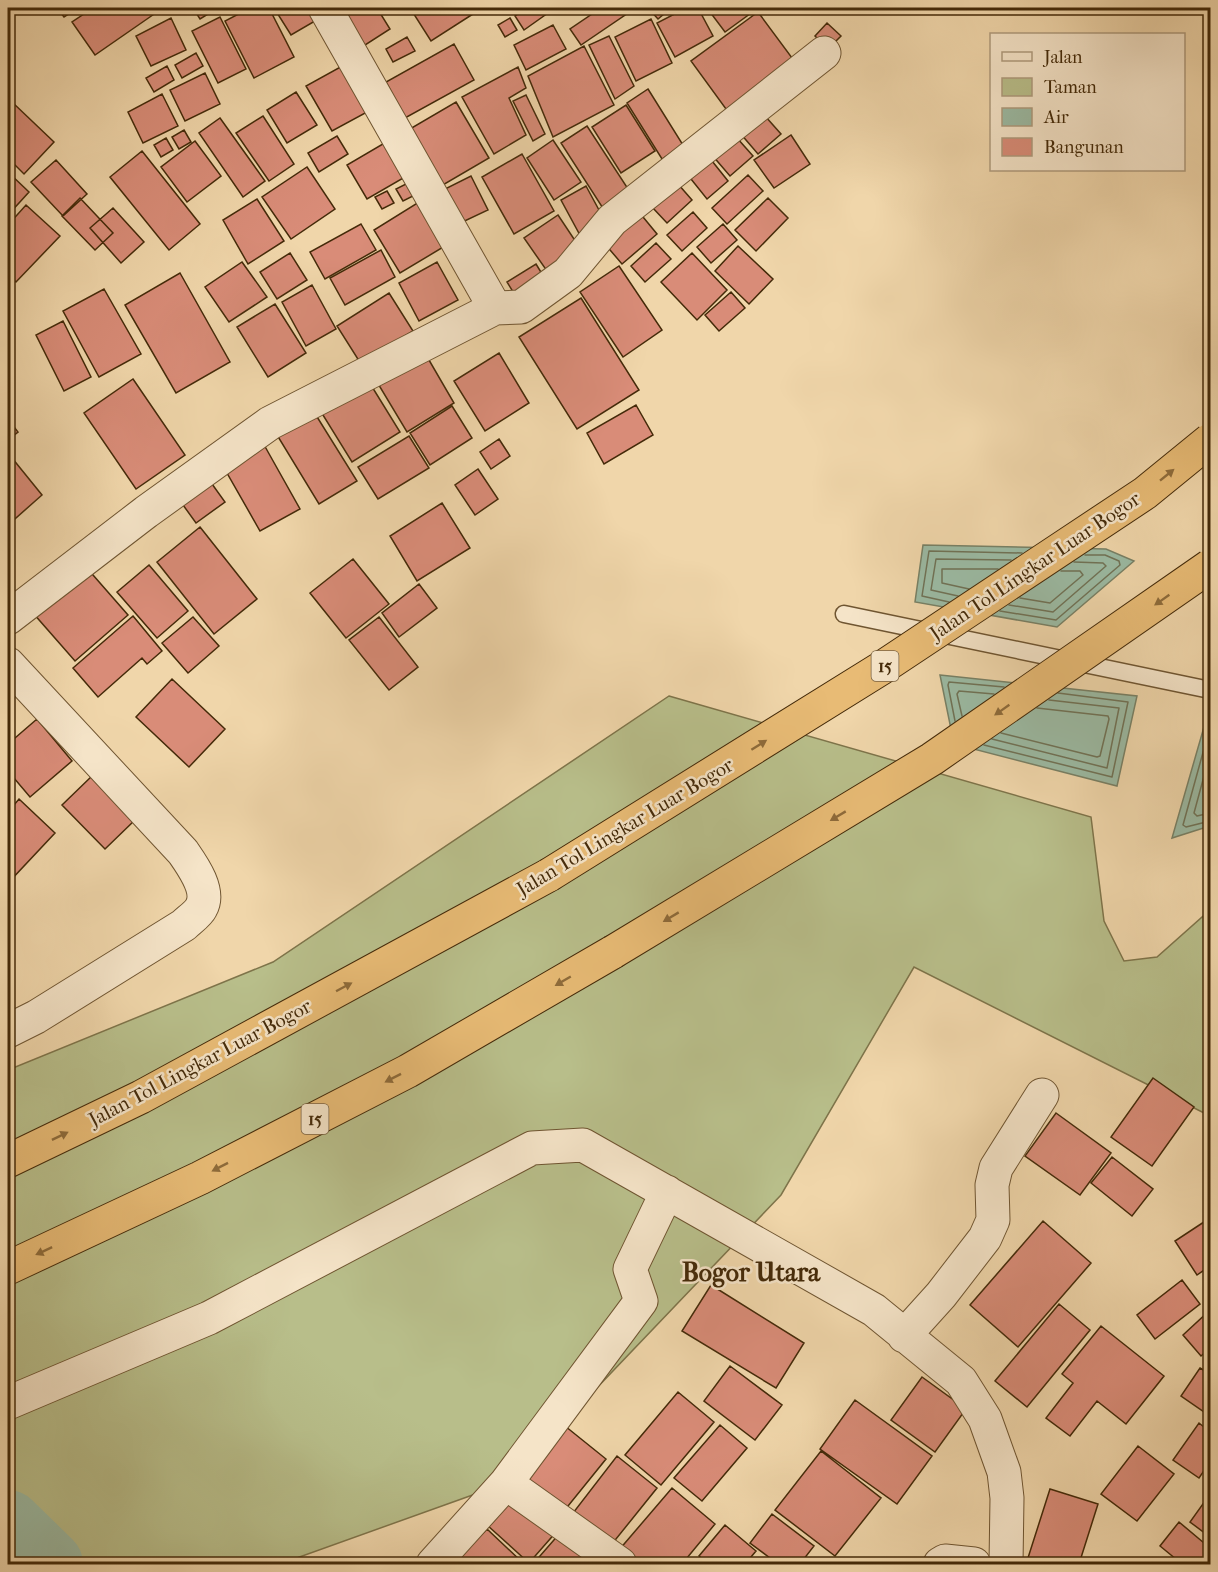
<svg xmlns="http://www.w3.org/2000/svg" width="1218" height="1572" viewBox="0 0 1218 1572" font-family="'IM FELL French Canon',serif">
	<style>
		.green { fill: #b8be8a; stroke: #7e744a; stroke-width: 1.5 }
		.water { fill: #9bbaa3; stroke: #788065; stroke-width: 1.5 }
		.lines { fill: none; stroke-linecap: round; stroke-linejoin: round }
		.shore { stroke: #707256; stroke-width: 1.5 }
		.river { stroke: #9bbaa3; stroke-width: 68 }
		.building { fill: #d98c78; stroke: #442a09; stroke-width: 1.5 }
		.lane-casing { stroke: #6f5531; stroke-width: 19 }
		.street-casing { stroke: #6f5531; stroke-width: 35 }
		.highway-casing { stroke: #442a09; stroke-width: 35 }
		.lane { stroke: #f5e4c8; stroke-width: 16 }
		.street { stroke: #f5e4c8; stroke-width: 33 }
		.highway { stroke: #e8bb75; stroke-width: 33 }
		.highway-bridge-casing { stroke: #442a09; stroke-width: 35; stroke-linecap: butt }
		.highway-bridge { stroke: #e8bb75; stroke-width: 33 }
		.oneway { fill: #8e6b3a }
		.labels { text-anchor: middle; dominant-baseline: central; stroke-width: 5; stroke-linejoin: round; paint-order: stroke }
		.shield { fill: #f5e4c8; stroke: #796242; stroke-width: 1.5 }
		.shield-label { font-size: 18px; font-weight: bold; fill: #442a09 }
		.street-label { font-size: 20px; fill: #442a09; stroke: #f5e4c8 }
		.district-label { font-size: 26px; font-weight: bold; fill: #442a09; stroke: #f5e4c8 }
	</style>
	<rect width="100%" height="100%" fill="#f0d6aa"/>
	<filter id="stains"><feTurbulence type="fractalNoise" baseFrequency=".00333" numOctaves="4"/><feColorMatrix values="0 0 0 0 .2 0 0 0 0 .09 0 0 0 0 .02 0 0 0 .5 -.17"/></filter>
	<radialGradient id="worn" r=".72"><stop offset=".6" stop-color="#630" stop-opacity="0"/><stop offset="1" stop-color="#630" stop-opacity=".3"/></radialGradient>
	<path class="green" d="M669,696l422,121 13,104 20,40 33,-4 53,-47v206l-296,-149 -133,228 -275,288 -226,81h-272v-494l265,-108z"/>
	<path class="water" d="M923,545l183,4 28,12 -77,66 -142,-25z
		M940,675l197,21 -20,90 -163,-42z
		M1208,713h2v113l-38,12z"/>
	<g class="lines">
		<path class="shore" d="M969,589l-27,-6v-14h56
			M958,596l-27,-6 5,-31 75,1
			M1020,598l30,5 33,-28 -3,-4h-19
			M949,602l-27,-6 7,-45 93,2
			M1009,605l44,7 53,-46 -3,-3 -29,-1
			M1000,611l56,9 64,-55 -1,-4 -14,-6h-20
			M962,716l-5,-22 2,-3 35,3
			M955,721l-7,-36 1,-3 55,5
			M1210,727l-27,98 3,2 24,-6
			M1001,733l96,24 3,-1 9,-37 -1,-3 -71,-8
			M992,739l115,29 12,-60 -70,-8
			M984,745l128,32 16,-75 -70,-9
			M1210,754l-16,59 3,3 13,-3"/>
		<path class="river" d="M8,1524l41,40"/>
	</g>
	<path class="building" d="M57,8h21l-14,9z
		M93,8h65l2,2 -65,45 -23,-33z
		M193,8h25l-18,11z
		M250,8h19l25,49 -40,21 -29,-57z
		M274,8h48l5,6 -36,21z
		M337,8h40l13,21 -28,18z
		M410,8h58l5,6 -42,27z
		M527,8h28l-31,22 -9,-14z
		M601,8h28l2,3 -50,34 -11,-16z
		M648,8h23l-13,11z
		M686,8h12l15,28 -38,21 -18,-34z
		M707,8h51l-33,24z
		M758,12l43,58 -67,50 -43,-59z
		M220,17l26,52 -28,14 -26,-52z
		M171,18l15,32 -35,16 -15,-30z
		M510,18l7,12 -12,7 -7,-12z
		M651,19l21,44 -36,18 -21,-44z
		M827,23l14,13 -13,13 -13,-13z
		M553,25l13,24 -40,21 -12,-25z
		M609,36l25,50 -19,13 -26,-54z
		M407,37l8,14 -22,11 -7,-13z
		M454,44l20,36 -69,38 -19,-36z
		M584,46l30,59 -61,32 -25,-61z
		M196,53l7,13 -21,12 -7,-13z
		M344,65l25,46 -37,20 -26,-45z
		M167,66l7,14 -20,12 -8,-14z
		M518,67l8,21 -17,10 17,37 -32,19 -32,-57z
		M205,73l15,31 -35,17 -15,-31z
		M648,89l35,56 -21,14 -35,-56z
		M296,92l21,33 -30,18 -20,-33z
		M162,94l16,32 -35,17 -15,-31z
		M526,95l19,39 -12,7 -20,-40z
		M12,102l42,40 -30,32 -16,-16v-52z
		M456,102l33,56 -53,31 -33,-56z
		M626,105l29,46 -34,22 -29,-46z
		M757,107l24,27 -23,20 -24,-28z
		M263,116l31,48 -25,17 -33,-48z
		M220,118l45,63 -22,16 -44,-64z
		M587,126l45,69 -26,18 -45,-70z
		M729,129l24,27 -23,20 -24,-28z
		M184,130l7,12 -12,7 -7,-12z
		M791,135l19,29 -36,24 -20,-28z
		M337,136l11,18 -29,18 -11,-19z
		M166,138l7,12 -12,7 -7,-12z
		M393,138l19,35 -45,26 -20,-34z
		M553,140l28,42 -27,18 -27,-42z
		M195,141l26,35 -34,26 -26,-35z
		M142,151l58,73 -31,26 -59,-73z
		M704,151l24,30 -21,18 -24,-30z
		M522,154l32,57 -40,23 -32,-57z
		M56,160l31,34 -24,22 -32,-34z
		M307,167l28,42 -44,30 -29,-42z
		M8,172l21,20 -21,23z
		M748,175l15,16 -36,33 -15,-16z
		M471,176l17,34 -34,16 -17,-33z
		M408,183l7,12 -12,6 -7,-12z
		M678,184l14,16 -25,23 -15,-16z
		M586,186l20,37 -25,14 -20,-37z
		M387,191l7,12 -12,6 -7,-12z
		M80,198l33,35 -18,17 -33,-34z
		M768,198l20,20 -32,33 -21,-21z
		M257,199l27,42 -36,23 -25,-44z
		M419,202l26,44 -45,27 -26,-43z
		M26,205l34,31 -44,46 -8,-8v-49z
		M634,206l23,28 -35,30 -23,-27z
		M113,208l31,34 -23,21 -31,-35z
		M693,212l14,16 -25,23 -15,-16z
		M558,215l22,33 -33,23 -23,-33z
		M361,224l15,26 -51,29 -15,-27z
		M723,224l14,16 -26,23 -14,-16z
		M656,243l15,16 -26,23 -14,-16z
		M738,246l35,33 -24,25 -34,-33z
		M381,250l14,27 -50,28 -15,-27z
		M290,253l17,27 -30,19 -17,-27z
		M692,253l35,37 -30,30 -36,-38z
		M242,262l25,35 -38,25 -24,-35z
		M437,262l21,38 -39,21 -20,-38z
		M536,264l11,18 -29,18 -11,-18z
		M619,266l43,64 -39,27 -43,-65z
		M180,273l50,89 -54,31 -51,-88z
		M312,285l24,44 -30,17 -24,-44z
		M104,289l37,65 -42,23 -36,-66z
		M731,292l14,16 -26,23 -14,-16z
		M389,293l24,38 -52,33 -24,-38z
		M581,298l58,92 -62,39 -58,-92z
		M275,304l31,49 -38,24 -31,-50z
		M63,321l28,56 -27,14 -28,-56z
		M422,348l32,55 -47,29 -33,-55z
		M499,353l30,50 -44,28 -31,-50z
		M366,377l34,55 -48,30 -34,-55z
		M133,379l52,76 -49,34 -52,-76z
		M636,405l17,30 -49,29 -17,-31z
		M452,406l20,32 -42,27 -20,-32z
		M314,412l43,69 -38,23 -42,-69z
		M8,419l10,13 -10,8z
		M409,436l20,32 -51,31 -20,-32z
		M499,439l11,17 -19,13 -11,-17z
		M263,443l37,66 -40,22 -37,-65z
		M8,453l34,42 -34,30z
		M478,469l20,30 -23,16 -20,-30z
		M207,477l18,25 -29,21 -18,-25z
		M442,503l28,45 -53,33 -27,-45z
		M200,527l57,72 -43,35 -57,-72z
		M353,559l36,45 -43,34 -36,-45z
		M149,565l39,46 -31,27 -40,-46z
		M86,567l42,48 -53,46 -42,-48z
		M419,584l18,24 -38,29 -17,-24z
		M133,616l29,35 -15,13 -5,-6 -44,39 -25,-29z
		M193,617l26,29 -31,27 -26,-30z
		M379,617l39,50 -29,23 -40,-50z
		M172,679l53,50 -36,38 -53,-50z
		M37,719l35,42 -42,36 -22,-26v-27z
		M93,775l43,44 -31,30 -43,-44z
		M19,799l36,34 -47,50v-71z
		M1153,1078l41,29 -42,59 -41,-29z
		M1056,1113l55,40 -31,42 -55,-39z
		M1112,1157l41,32 -21,27 -41,-33z
		M1210,1218v48l-13,9 -22,-34z
		M1043,1221l48,42 -73,84 -48,-42z
		M1182,1280l18,24 -45,35 -18,-24z
		M711,1285l93,58 -28,45 -94,-57z
		M1059,1304l31,26 -63,77 -32,-26z
		M1209,1311l1,37 -9,8 -18,-21z
		M1101,1326l63,50 -38,48 -29,-23 -27,35 -24,-18 27,-35 -11,-9z
		M730,1366l52,39 -27,35 -51,-39z
		M1200,1368l10,6v42l-29,-20z
		M922,1377l44,32 -31,43 -44,-32z
		M678,1392l36,30 -53,63 -36,-30z
		M855,1400l77,56 -35,48 -77,-55z
		M560,1422l46,37 -42,52 -46,-36z
		M1199,1423l11,9v30l-11,16 -26,-18z
		M720,1425l27,23 -45,53 -28,-23z
		M1138,1446l36,28 -37,47 -36,-27z
		M821,1451l60,47 -46,58 -60,-46z
		M617,1456l40,32 -45,56 -39,-31z
		M672,1488l43,36 -33,40h-46l-17,-14z
		M1050,1489l48,15 -19,60h-42l-10,-3z
		M516,1493l41,38 -28,32 -42,-38z
		M1210,1494v43l-20,-15z
		M772,1514l42,32 -14,18h-22l-28,-21z
		M1179,1522l31,26v16h-28l-22,-18z
		M725,1525l31,26 -11,13h-36l-10,-8z
		M487,1529l36,34 -1,1h-60l-5,-4z
		M560,1533l28,24 -7,7h-48z"/>
	<g class="lines">
		<defs>
			<path id="lane" d="M844,614l366,76"/>
			<path id="street" d="M325,8l170,300
				M8,618l138,-106 124,-89 225,-115 26,-1 47,-34 44,-53 212,-167
				M8,664l175,188c9,13 28,39 18,56 -3,6 -12,12 -17,17l-148,92 -28,14
				M904,1336l37,-41 44,-57 8,-18 -1,-35 4,-17 46,-73
				M8,1403l201,-85 323,-170 51,-3 291,165 87,71 24,38 19,53 3,26 -1,66
				M506,1483l114,81
				M433,1564l73,-81 135,-182 -11,-32 37,-77
				M940,1564l5,-3 29,3"/>
			<path id="highway" d="M8,1161l133,-64 408,-222
				M8,1268l192,-90 208,-107 205,-119"/>
		</defs>
		<use href="#lane" class="lane-casing"/>
		<use href="#street" class="street-casing"/>
		<use href="#highway" class="highway-casing"/>
		<use href="#lane" class="lane"/>
		<use href="#street" class="street"/>
		<use href="#highway" class="highway"/>
		<defs>
			<path id="highway-bridge" d="M549,875l331,-206 265,-176 65,-53
				M613,952l319,-193 278,-193"/>
		</defs>
		<use href="#highway-bridge" class="highway-bridge-casing"/>
		<use href="#highway-bridge" class="highway-bridge"/>
	</g>
	<defs><path id="oneway-solid" d="M-6-.8H1V-3.2L6.5 0L1 3.2V.8H-6Z" transform="scale(1.5)"/></defs>
	<g class="oneway">
		<use href="#oneway-solid" transform="translate(1167 475) rotate(-39)"/>
		<use href="#oneway-solid" transform="translate(1162 600) rotate(145)"/>
		<use href="#oneway-solid" transform="translate(1002 710) rotate(145)"/>
		<use href="#oneway-solid" transform="translate(759 745) rotate(-32)"/>
		<use href="#oneway-solid" transform="translate(838 816) rotate(149)"/>
		<use href="#oneway-solid" transform="translate(671 917) rotate(149)"/>
		<use href="#oneway-solid" transform="translate(563 981) rotate(150)"/>
		<use href="#oneway-solid" transform="translate(344 987) rotate(-28)"/>
		<use href="#oneway-solid" transform="translate(393 1078) rotate(153)"/>
		<use href="#oneway-solid" transform="translate(60 1136) rotate(-26)"/>
		<use href="#oneway-solid" transform="translate(220 1167) rotate(153)"/>
		<use href="#oneway-solid" transform="translate(44 1251) rotate(155)"/>
	</g>
	<g class="labels">
		<g class="shield">
			<rect x="871.5" y="651" width="27" height="30" rx="4.5"/>
			<rect x="301.5" y="1104" width="27" height="30" rx="4.5"/>
		</g>
		<g class="shield-label">
			<text x="885" y="666">15</text>
			<text x="315" y="1119">15</text>
		</g>
		<g class="street-label">
			<text transform="translate(1035 566) rotate(-34)">Jalan Tol Lingkar Luar Bogor</text>
			<text transform="translate(625 827) rotate(-31)">Jalan Tol Lingkar Luar Bogor</text>
			<text transform="translate(200 1063) rotate(-28)">Jalan Tol Lingkar Luar Bogor</text>
		</g>
		<g class="district-label">
			<text x="751" y="1272">Bogor Utara</text>
		</g>
	</g>
	<rect width="1218" height="1572" fill="none" stroke="#f0d6aa" stroke-width="30"/>
	<rect x="9" y="9" width="1200" height="1554" fill="none" stroke="#442a09" stroke-width="3"/>
	<rect x="15" y="15" width="1188" height="1542" fill="none" stroke="#442a09" stroke-width="1.5"/>
	<rect x="990" y="33" width="195" height="138" fill="#f5e4c8" stroke="#ae9a7c" stroke-width="1.5"/>
	<rect x="1002" y="52" width="30" height="9" fill="#f5e4c8" stroke="#ae9a7c" stroke-width="1.5"/>
	<text x="1044" y="63" font-size="18" fill="#442a09">Jalan</text>
	<rect x="1002" y="78" width="30" height="18" fill="#b8be8a" stroke="#ae9a7c" stroke-width="1.5"/>
	<text x="1044" y="93" font-size="18" fill="#442a09">Taman</text>
	<rect x="1002" y="108" width="30" height="18" fill="#9bbaa3" stroke="#ae9a7c" stroke-width="1.5"/>
	<text x="1044" y="123" font-size="18" fill="#442a09">Air</text>
	<rect x="1002" y="138" width="30" height="18" fill="#d98c78" stroke="#ae9a7c" stroke-width="1.5"/>
	<text x="1044" y="153" font-size="18" fill="#442a09">Bangunan</text>
	<rect width="100%" height="100%" filter="url(#stains)"/>
	<rect width="100%" height="100%" fill="url(#worn)"/>
</svg>
